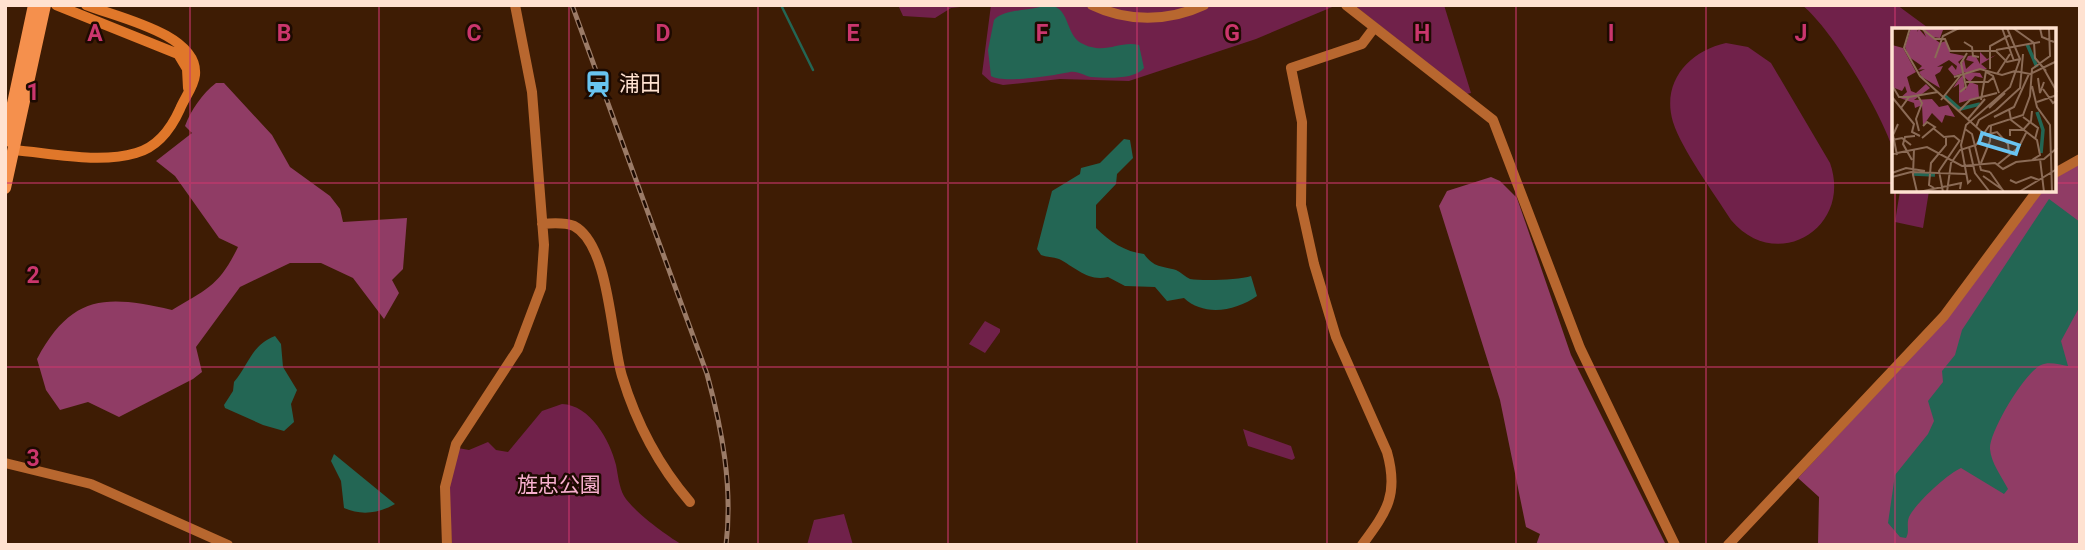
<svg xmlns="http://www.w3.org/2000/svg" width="2085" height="550" viewBox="0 0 2085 550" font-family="Roboto,'Noto Sans JP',sans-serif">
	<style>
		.green { fill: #70214a }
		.forest { fill: #903c65 }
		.water { fill: #236654 }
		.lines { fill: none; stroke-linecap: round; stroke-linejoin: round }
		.stream { stroke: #236654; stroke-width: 2.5 }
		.secondary { stroke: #b8672f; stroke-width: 10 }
		.primary { stroke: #e0772a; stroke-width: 10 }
		.highway { stroke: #f5904d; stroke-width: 12 }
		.rail-casing { stroke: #9b7b67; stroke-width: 5 }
		.rail { stroke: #1d0a01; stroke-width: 2.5; stroke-dasharray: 8; stroke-linecap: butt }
		.grid { fill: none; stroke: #cb366d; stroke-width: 2; stroke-opacity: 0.55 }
		.labels { text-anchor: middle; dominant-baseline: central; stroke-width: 5; stroke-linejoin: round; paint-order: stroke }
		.poi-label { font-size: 21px; fill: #ffe2d1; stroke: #1d0a01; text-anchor: start }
		.park-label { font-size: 21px; fill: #f7afce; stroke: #1d0a01 }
		.inset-river { fill: none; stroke: #236654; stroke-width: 3.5 }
		.inset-road { fill: none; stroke: #8b6b56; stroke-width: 2 }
		.view { fill: #69c4f1; fill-opacity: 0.15; stroke: #69c4f1; stroke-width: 3.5 }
		.inset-edge { fill: none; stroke: #ffe2d1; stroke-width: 3.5 }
		.grid-label { font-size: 23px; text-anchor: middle; font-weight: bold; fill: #cb366d; stroke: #1d0a01; stroke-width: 5; stroke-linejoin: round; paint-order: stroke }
	</style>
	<rect width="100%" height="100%" fill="#3e1c04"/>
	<path class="green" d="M898,5h79l-26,3 -16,10 -32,-2z
		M991,5h346l-81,34 -127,42 -69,-2 -57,6 -12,-3 -9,-8z
		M1354,5h90l27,88 -5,1z
		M1802,5h95l34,25h-37v122c-12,-38 -61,-122 -92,-147z
		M1726,43l22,4 23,16 59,100c23,65 -54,111 -99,57 -17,-27 -49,-70 -58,-98 -12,-40 16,-71 53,-79z
		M1900,191h29l-6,37 -28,-6z
		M985,321l15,8v3l-15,21 -16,-9z
		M562,404c28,1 48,36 54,61 2,10 3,22 8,31 9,15 44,41 59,49h-231l-4,-51 10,-46 11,2 19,-8 8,8 12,2 34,-41z
		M1243,429l48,17 4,12 -3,2 -44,-14z
		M844,514l9,31h-46l7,-25z"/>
	<path class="forest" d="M216,83h8l48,52 18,32 40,29 10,13 3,13 64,-4 -4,51 -11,11 7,13 -15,26 -31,-41 -32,-15h-31l-50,24 -44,60 6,25 -9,7 -74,38 -31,-15 -28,8 -14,-20 -9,-31c35,-65 69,-64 135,-49 35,-21 47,-24 66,-63l-19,-9 -44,-62 -19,-15 36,-28 -7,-7c6,-16 17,-32 31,-43z
		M2080,163v382h-262l1,-48 -21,-19 150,-161 94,-126h13v-13z
		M1491,177l9,4 17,17 54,157 95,190h-130l4,-11 -14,-7 -26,-127 -61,-194 8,-15z"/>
	<path class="water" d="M1046,5c25,0 18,28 35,38 24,13 38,-3 58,2l5,23c-10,12 -38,10 -53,9 -7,-1 -12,-6 -21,-5 -14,3 -67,12 -79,4l-3,-26 6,-30c11,-12 35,-8 52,-15z
		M1124,139l6,1 3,18 -16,16 -1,10 -20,21v23c13,13 29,24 48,26 10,14 18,12 32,16 5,2 9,7 14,9 13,2 49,1 61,-3l6,20c-21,15 -53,21 -73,2l-17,3 -12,-14 -30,-1 -17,-9c-20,5 -33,-10 -49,-18 -6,-2 -13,-2 -18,-4l-4,-6 15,-58 28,-17 1,-6 19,-5z
		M2049,199l31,23v84l-19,35 7,25c-8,-1 -19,-5 -27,-1 -16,7 -52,67 -51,84 1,14 12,28 18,40l-4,5 -43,-26c-14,6 -46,36 -52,49 -3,8 1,14 -3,21l-6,-1 -12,-14 7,-48 33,-41 6,-13 -6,-20 15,-19 -1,-11 13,-16 7,-25z
		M275,336l6,8 2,23 14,23 -6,14 3,18 -10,9 -21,-6 -38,-17 -1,-3 9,-14 1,-9c15,-17 17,-37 41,-46z
		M334,454l61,50c-16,9 -33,12 -51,4l-3,-27 -10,-20z"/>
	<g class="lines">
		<path class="stream" d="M781,5l32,65"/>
		<path class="secondary" d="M1092,5c35,17 76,17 112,0
			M1346,5l147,115 87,228 95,197
			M2055,173l25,-14
			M542,224c10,-1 22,-2 32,2 36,19 37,115 48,150 14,46 37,90 68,126
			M5,463l86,21 137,61
			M447,545l-2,-58 11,-43 62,-95 23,-61 3,-43 -12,-153 -17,-87
			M1362,545c25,-34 37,-50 25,-93l-51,-115 -22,-73 -13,-59 1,-83 -11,-54 71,-24 12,-16
			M1728,545l216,-229 93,-125"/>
		<path class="primary" d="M56,5l122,49 9,15 1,19
			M13,150c38,3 86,14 123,3 22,-6 35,-24 44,-44 4,-10 14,-23 15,-34 4,-41 -79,-58 -109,-70"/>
		<path class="highway" d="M5,141l29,-136
			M5,188l40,-183"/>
		<defs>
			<path id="rail" d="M572,5l135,369c15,55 26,113 19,171"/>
		</defs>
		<use href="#rail" class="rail-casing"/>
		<use href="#rail" class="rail"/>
	</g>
	<path class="grid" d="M190,5v540M379,5v540M569,5v540M758,5v540M948,5v540M1137,5v540M1327,5v540M1516,5v540M1706,5v540M1895,5v25M5,183h1889M2055,183h25M1895,191v354M5,367h2075"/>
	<defs>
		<symbol id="station-bare" viewBox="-9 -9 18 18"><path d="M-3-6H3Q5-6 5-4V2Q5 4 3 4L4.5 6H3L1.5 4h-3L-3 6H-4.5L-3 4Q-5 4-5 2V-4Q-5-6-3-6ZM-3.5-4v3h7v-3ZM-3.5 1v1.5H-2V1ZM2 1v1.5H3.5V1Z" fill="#69c4f1" stroke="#1d0a01" stroke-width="2.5" paint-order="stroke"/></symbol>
	</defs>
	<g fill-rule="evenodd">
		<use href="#station-bare" x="579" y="65" width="38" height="38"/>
	</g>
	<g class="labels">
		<g class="poi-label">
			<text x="619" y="84">浦田</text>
		</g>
		<g class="park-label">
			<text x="559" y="485">旌忠公園</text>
		</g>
	</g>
	<g transform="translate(1892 28)">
		<rect width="164" height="164" fill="#3e1c04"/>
		<path d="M19,0l7,1 -1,3 2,-3 7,8 -4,-9 35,1 -14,1 -3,8 -8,-1 8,6 6,-2 4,12 15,3 -7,6 3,3 3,-6 2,10 8,-7 -8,-2 2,-4 7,-1 5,9v-12l7,7 9,-4 -15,9 6,5 -19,3 12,1 3,5 -8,-2 -5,6 -7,-6 2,14 5,-8 8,3 1,12 -20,6v-19l-6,4 6,-9 7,-7 -12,4 -6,-7 4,-4 4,5 1,-4 -8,-6 -12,7 6,-1 -3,6 5,-3 -10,6 5,13 -18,-11 -3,-5 6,-3 -7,1 4,-4 -13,-9 -4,-10zM0,17l11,3 13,24 -9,5 4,14 5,2 10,-9 4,4 -16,12 18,-1 7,8 9,-2 7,12 -10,-2 -3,8 -10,-10 -9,13 -1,-21 -7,3 -1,-5 -14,-5 7,-6 -2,-6 -3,5 -10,-4z" fill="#903c65"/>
		<path class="inset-river" d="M135,16l10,23M52,67l16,14 20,-5M145,84l6,18 -2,23M21,146l22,1"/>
		<path class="inset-road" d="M18,0l-6,20 16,28 63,57M29,0l14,11h10l5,12h46l11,11 13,-3M110,0l12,33M121,0l21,15 1,15 11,13M148,0l2,9 12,5M72,14l8,5 1,9 6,1M104,22l44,-8M43,30l8,-22 16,-8M98,41v-23l20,-11M152,41l13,23M123,43l15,3 27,-13M94,44l7,4 6,17M105,46l13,-20M62,49l26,-8 22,6 13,-4M146,50l2,15 4,-11M74,54h22l6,-5M140,58l5,21 13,18 2,67M1,59l6,10h10M151,61l10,14 4,-3M68,64l6,-5 -5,-24 6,-10M26,68l4,7 -6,16 3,12M0,69l22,27 -2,8 8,4M49,72l19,-24M89,72l5,-29M145,74l20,-7M9,80l8,-11 29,-5M97,80l16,-15M117,81l2,11 26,20 3,15 -8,5M104,82l24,-22 3,-34M67,83l11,-11 27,-7M102,89l20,-10 15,-33M131,89l15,11 -3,11M75,92l18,-21M84,99l3,-7 17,-10M41,100l11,9 10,-1 6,5M73,101l7,5 9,36 9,2M93,107l12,-3 11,12 1,9M118,108v-6h13l8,-9 1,-10M30,110l13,-11 -8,-5 -4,4M0,112l10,-2 9,7M77,119l6,26 14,18M22,121l-1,26 4,17M0,126l35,-7 35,19 33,-3 8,6 13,-7 28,-3 13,-11M5,127l-4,-20 5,-11M148,131l4,33M20,132l-9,-16 2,-7 10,-1M89,135l9,-22 1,-15M105,137l22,-18 7,-14M98,144l14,20M0,145l14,-5 19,3M91,148l20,14M0,149l19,-5 55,2M79,152l-3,3 -7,-38 5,-20 44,-38 10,-28 -13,-31M118,152l6,3 15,-6 8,3M42,160l-5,-3 2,-22 15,-18v-7M27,164l42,-9 -1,6M51,164l-4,-21 21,-31M55,164l4,-29 9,-13 16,-5 13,-19 34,-11 7,-19 2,-27 18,-13 -1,-28M127,164l38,-23"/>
		<path class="view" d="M90,105l37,12 -3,9 -37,-11z"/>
		<rect width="164" height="164" class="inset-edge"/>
	</g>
	<g class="grid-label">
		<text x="95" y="41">A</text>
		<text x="284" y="41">B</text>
		<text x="474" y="41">C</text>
		<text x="663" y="41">D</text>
		<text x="853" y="41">E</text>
		<text x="1042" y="41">F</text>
		<text x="1232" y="41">G</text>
		<text x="1422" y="41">H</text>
		<text x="1611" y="41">I</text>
		<text x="1801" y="41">J</text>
		<text x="33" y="100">1</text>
		<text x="33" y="283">2</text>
		<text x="33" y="466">3</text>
	</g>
	<rect width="2085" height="550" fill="none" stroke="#ffe2d1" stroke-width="14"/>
</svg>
